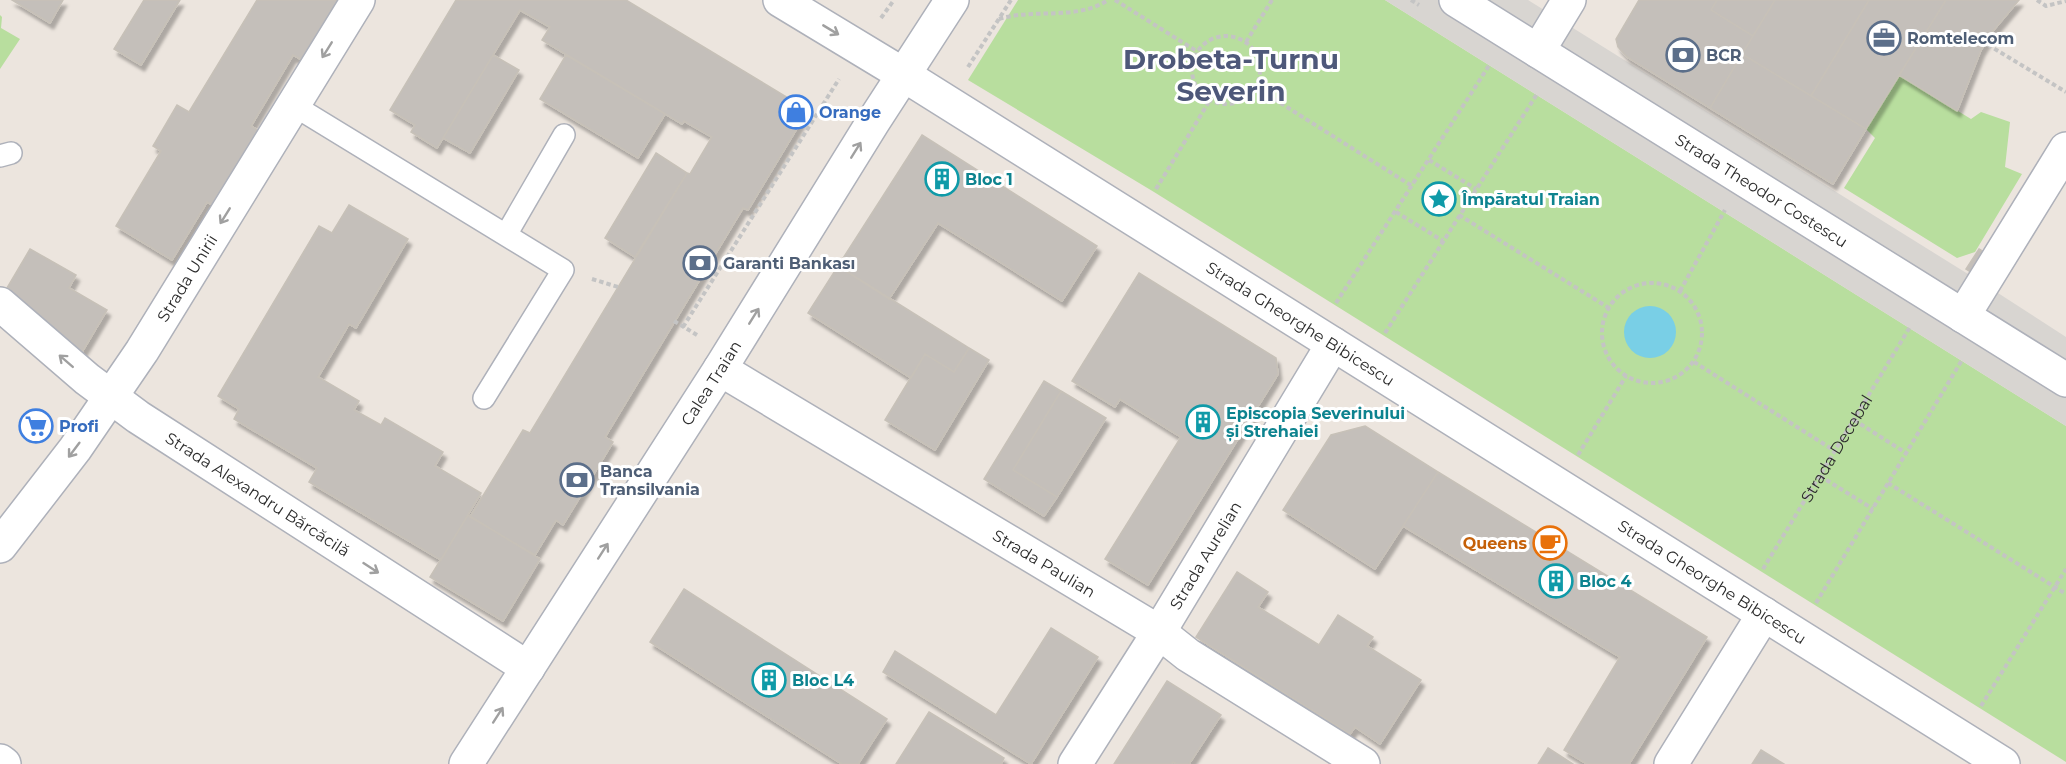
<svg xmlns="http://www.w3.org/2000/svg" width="2066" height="764" viewBox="0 0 2066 764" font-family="Montserrat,sans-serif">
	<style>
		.green { fill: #b8de9e }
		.plaza { fill: #d8d5d1 }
		.water { fill: #79cfe6 }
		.building { fill: #c4bfba; stroke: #c7c1b8; stroke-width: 1.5; filter: url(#shadow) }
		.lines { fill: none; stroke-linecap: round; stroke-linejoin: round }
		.service-casing { stroke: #aeb1ba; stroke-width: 24 }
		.pedestrian-casing { stroke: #aeb1ba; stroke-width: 36 }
		.minor-casing { stroke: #aeb1ba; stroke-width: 36 }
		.tertiary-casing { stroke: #aeb1ba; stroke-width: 36 }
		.path { stroke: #c4c4c4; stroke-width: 4; stroke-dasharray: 4.5 3; stroke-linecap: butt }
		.service { stroke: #fff; stroke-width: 21 }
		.pedestrian { stroke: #fff; stroke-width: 33 }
		.minor { stroke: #fff; stroke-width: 33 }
		.tertiary { stroke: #fff; stroke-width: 33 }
		.oneway { stroke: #a0a0a0 }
		.labels { text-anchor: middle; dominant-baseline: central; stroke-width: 6; stroke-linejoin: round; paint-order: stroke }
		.service-label { font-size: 16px; font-weight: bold; fill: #4e5e75; stroke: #fff; text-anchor: start }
		.shop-label { font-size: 16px; font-weight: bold; fill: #366cbe; stroke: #fff; text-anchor: start }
		.culture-label { font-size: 16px; font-weight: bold; fill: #0d838f; stroke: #fff; text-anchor: start }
		.street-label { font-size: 16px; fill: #2b2b2b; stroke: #fff }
		.food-label { font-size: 16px; font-weight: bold; fill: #c56008; stroke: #fff; text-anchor: end }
		.town-label { font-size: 28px; font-weight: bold; fill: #4e5879; stroke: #fff }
	</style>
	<defs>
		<filter id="shadow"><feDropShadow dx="3.5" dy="6" stdDeviation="1.5" flood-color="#0004"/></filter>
	</defs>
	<rect width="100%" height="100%" fill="#ece5de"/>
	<path class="green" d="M1018,0h367l681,426v336l-912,-570 -186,-112z
		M0,15l2,2 -1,11 19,11 -20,30z
		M1899,75l72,44 10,-7 29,10 -5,45 17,7 -47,78 -18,6 -113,-70 31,-50 -9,-9z"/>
	<path class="plaza" d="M1385,0h143l456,284 82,53v89z"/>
	<path class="water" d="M1624 332a26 26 0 1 1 52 0a26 26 0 1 1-52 0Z"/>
	<path class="building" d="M12,0h51l-13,23z
		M144,0h36l-39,65 -27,-16z
		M257,0h82l-37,60 -9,-5 -42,71 8,5 -45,75 -7,-4 -35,58 -56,-34 45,-75 -8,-5 24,-41 12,7z
		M456,0h170l182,110 -60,100 -5,-2 -138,229 8,5 -50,83 -7,-5 -21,35 -65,-38 53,-87 7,3 157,-260 3,1 22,-37 -28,-16 -2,3 -140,-84 8,-13 -30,-17 -83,138 -26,-16 4,-7 -25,-15z
		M1639,0h78l-6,10 42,26 -43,72 -83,-51 -9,-10 -2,-8z
		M1717,0h58l-22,36 -42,-26z
		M1775,0h94l-58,96 -69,-42z
		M1869,0h77l-80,129 -55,-33z
		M1946,0h73l-27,32 -11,18 -24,61 -58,-36z
		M1742,54l124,75 -33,55 -123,-76z
		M493,55l26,15 -49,83 -27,-15z
		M566,55l99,59 -27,44 -98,-59z
		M922,135l175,111 -35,55 -124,-78 -49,76 -51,-33z
		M656,153l31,20 -52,84 -30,-19z
		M349,205l59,34 -52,89 -7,-4 -31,53 41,24 -5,9 27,15 4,-7 58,34 -8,14 46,27 -40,67 -132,-78 8,-14 -83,-49 5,-10 -21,-13 101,-170 13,7z
		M30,249l46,26 -7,13 38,22 -25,42 -54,-31 -27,-23z
		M1979,249l19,12 -13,20 -19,-12z
		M838,266l131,82 -15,24 -29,-18 -14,24 -103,-65z
		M1139,273l137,85 2,16 -130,211 -43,-26 76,-122 -61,-38 -5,8 -43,-26z
		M969,348l20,12 -54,90 -50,-30 40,-66 29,18z
		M1044,381l17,10 -48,79 44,27 -13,19 -60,-37z
		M1061,391l45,27 -49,79 -44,-27z
		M1365,426l73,46 -63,97 -92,-59 48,-75z
		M1438,472l269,165 -78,127h-42l-23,-14 56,-93 -217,-131z
		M468,515l72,44 -37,62 -73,-44z
		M1237,572l31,20 -10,15 61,38 19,-30 35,22 -6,9 54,34 -41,64 -25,-17 -5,7 -154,-97z
		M684,589l203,130 -29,45h-16l-192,-122z
		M1051,628l47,29 -67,107 -148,-92 12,-21 101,64z
		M1167,681l54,34 -32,49h-12l-4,-2 -2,2h-57z
		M929,712l75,46 -3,6h-105z
		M1548,748l25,16h-35z
		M1761,750l23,14h-32z"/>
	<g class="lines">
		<defs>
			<path id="service" d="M293,105l270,165 -79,128
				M0,156l11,-3
				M506,235l58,-100"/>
			<g id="pedestrian">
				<path id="s2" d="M1456,0l610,380"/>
				<path id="s3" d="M904,75l1099,689"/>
			</g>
			<g id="minor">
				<path d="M780,0l124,75"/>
				<path d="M1538,51l31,-51"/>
				<path id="s4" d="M0,304l87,75 51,38 390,251"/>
				<path d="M1963,316l103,-167"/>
				<path id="s5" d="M720,369l439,263 29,23 175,109"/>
				<path d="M0,761l4,3"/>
				<path id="s6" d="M1075,764l84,-132 174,-288"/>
				<path d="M1671,764l93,-150"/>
			</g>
			<g id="tertiary">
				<path id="s7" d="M0,546l75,-97 67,-98 216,-351"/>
				<path id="s8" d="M466,764l254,-395 153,-247 79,-122"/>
			</g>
		</defs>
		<use href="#service" class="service-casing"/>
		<use href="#pedestrian" class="pedestrian-casing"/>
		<use href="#minor" class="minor-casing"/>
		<use href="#tertiary" class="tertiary-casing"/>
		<g class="path">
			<path d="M1115,0l83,52"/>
			<path d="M1411,0l8,5"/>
			<path d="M2037,0l9,6 20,-5"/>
			<path d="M881,18l13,-18"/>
			<path d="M999,19c35,-11 77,2 109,-19"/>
			<circle cx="1226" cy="70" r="34"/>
			<path d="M1975,37l91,55"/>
			<path d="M1246,42l26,-42"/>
			<path d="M968,67l43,-67"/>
			<path d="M1255,87l157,99"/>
			<path d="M1429,160l47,29"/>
			<path d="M1156,189l54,-89"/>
			<path d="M1396,212l47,29"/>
			<path d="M1459,215l150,93"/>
			<path d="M592,279l26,8"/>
			<circle cx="1652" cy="333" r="50"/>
			<path d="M1680,291l45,-81"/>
			<path d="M1336,303l154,-239"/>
			<path d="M674,321l23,14"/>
			<path d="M683,327l156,-248"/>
			<path d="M1385,333l152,-239"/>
			<path d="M1694,362l141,89"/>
			<path d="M1854,420l52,33"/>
			<path d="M1578,455l48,-79"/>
			<path d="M1820,476l53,33"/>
			<path d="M1888,483l178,111"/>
			<path id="s1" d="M1763,569l147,-242"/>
			<path d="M1816,603l146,-243"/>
			<path d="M1981,706l85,-137"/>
		</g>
		<use href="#service" class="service"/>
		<use href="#pedestrian" class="pedestrian"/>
		<use href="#minor" class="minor"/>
		<use href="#tertiary" class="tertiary"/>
	</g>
	<defs><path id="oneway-shaft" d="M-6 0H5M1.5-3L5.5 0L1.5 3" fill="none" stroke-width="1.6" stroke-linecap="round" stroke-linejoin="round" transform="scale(1.5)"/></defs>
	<g class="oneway">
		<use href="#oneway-shaft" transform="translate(831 30) rotate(31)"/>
		<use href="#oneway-shaft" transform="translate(327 50) rotate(122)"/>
		<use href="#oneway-shaft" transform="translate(856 150) rotate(-58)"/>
		<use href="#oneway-shaft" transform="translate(225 216) rotate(122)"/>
		<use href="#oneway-shaft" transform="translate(754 316) rotate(-58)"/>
		<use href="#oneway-shaft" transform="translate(66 361) rotate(-139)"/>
		<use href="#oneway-shaft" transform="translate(74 450) rotate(127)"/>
		<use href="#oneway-shaft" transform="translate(603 551) rotate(-57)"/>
		<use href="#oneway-shaft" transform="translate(371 568) rotate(33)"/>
		<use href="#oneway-shaft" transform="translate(498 715) rotate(-57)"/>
	</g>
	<defs>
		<symbol id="office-ring" viewBox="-11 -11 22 22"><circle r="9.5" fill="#fff" stroke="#5c6f8a" stroke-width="1.5"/><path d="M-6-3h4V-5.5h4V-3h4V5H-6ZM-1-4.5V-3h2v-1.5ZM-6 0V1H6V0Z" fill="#5c6f8a"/></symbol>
		<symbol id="bank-ring" viewBox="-11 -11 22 22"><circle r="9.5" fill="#fff" stroke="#5c6f8a" stroke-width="1.5"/><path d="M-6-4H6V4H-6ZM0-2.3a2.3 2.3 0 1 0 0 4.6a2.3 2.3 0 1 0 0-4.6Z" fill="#5c6f8a"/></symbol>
		<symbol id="shop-ring" viewBox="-11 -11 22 22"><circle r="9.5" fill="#fff" stroke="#3f7fe0" stroke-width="1.5"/><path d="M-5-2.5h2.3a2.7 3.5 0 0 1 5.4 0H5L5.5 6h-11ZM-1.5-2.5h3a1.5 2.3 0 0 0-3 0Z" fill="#3f7fe0"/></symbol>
		<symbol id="building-ring" viewBox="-11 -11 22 22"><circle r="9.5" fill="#fff" stroke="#0f9aa8" stroke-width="1.5"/><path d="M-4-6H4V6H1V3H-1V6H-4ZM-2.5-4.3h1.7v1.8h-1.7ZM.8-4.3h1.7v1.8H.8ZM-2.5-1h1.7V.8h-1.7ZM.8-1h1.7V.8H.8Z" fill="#0f9aa8"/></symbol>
		<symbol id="sight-ring" viewBox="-11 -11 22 22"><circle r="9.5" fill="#fff" stroke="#0f9aa8" stroke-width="1.5"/><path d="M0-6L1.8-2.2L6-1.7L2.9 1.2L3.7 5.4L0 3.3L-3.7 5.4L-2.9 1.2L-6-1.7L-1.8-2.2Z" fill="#0f9aa8"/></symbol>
		<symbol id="supermarket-ring" viewBox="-11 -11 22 22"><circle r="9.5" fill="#fff" stroke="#3f7fe0" stroke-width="1.5"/><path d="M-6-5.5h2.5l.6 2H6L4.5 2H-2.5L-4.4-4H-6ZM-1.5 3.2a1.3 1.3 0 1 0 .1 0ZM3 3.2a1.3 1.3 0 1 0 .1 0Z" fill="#3f7fe0"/></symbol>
		<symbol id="cafe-ring" viewBox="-11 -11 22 22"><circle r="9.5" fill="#fff" stroke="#e8710a" stroke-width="1.5"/><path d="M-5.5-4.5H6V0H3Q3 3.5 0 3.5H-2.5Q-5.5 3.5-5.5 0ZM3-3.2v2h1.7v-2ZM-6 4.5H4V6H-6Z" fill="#e8710a"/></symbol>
	</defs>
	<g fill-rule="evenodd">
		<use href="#office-ring" x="1865" y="19" width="38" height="38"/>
		<use href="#bank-ring" x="1664" y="36" width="38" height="38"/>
		<use href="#shop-ring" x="777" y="93" width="38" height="38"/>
		<use href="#building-ring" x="923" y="160" width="38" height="38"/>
		<use href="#sight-ring" x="1420" y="180" width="38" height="38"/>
		<use href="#bank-ring" x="681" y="244" width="38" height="38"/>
		<use href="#building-ring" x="1184" y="403" width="38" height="38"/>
		<use href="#supermarket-ring" x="17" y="407" width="38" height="38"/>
		<use href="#bank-ring" x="558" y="461" width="38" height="38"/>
		<use href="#cafe-ring" x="1531" y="524" width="38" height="38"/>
		<use href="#building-ring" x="1537" y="562" width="38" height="38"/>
		<use href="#building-ring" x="750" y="661" width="38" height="38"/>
	</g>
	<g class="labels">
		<g class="service-label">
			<text x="1907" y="38">Romtelecom</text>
			<text x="1706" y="55">BCR</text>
			<text x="723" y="263">Garanti Bankası</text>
			<text x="600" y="471">Banca<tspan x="600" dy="18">Transilvania</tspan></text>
		</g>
		<g class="shop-label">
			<text x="819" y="112">Orange</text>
			<text x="59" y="426">Profi</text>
		</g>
		<g class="culture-label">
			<text x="965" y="179">Bloc 1</text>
			<text x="1462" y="199">Împăratul Traian</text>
			<text x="1226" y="413">Episcopia Severinului<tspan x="1226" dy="18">și Strehaiei</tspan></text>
			<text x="1579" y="581">Bloc 4</text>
			<text x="792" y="680">Bloc L4</text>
		</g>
		<g class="street-label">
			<text stroke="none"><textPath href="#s2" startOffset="360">Strada Theodor Costescu</textPath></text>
			<text stroke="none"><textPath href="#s7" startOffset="327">Strada Unirii</textPath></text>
			<text stroke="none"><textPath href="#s3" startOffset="468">Strada Gheorghe Bibicescu</textPath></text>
			<text stroke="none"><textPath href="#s8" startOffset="453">Calea Traian</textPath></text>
			<text stroke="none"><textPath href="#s1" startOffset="141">Strada Decebal</textPath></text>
			<text stroke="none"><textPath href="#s4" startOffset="321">Strada Alexandru Bărcăcilă</textPath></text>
			<text stroke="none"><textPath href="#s6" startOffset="246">Strada Aurelian</textPath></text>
			<text stroke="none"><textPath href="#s5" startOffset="378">Strada Paulian</textPath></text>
			<text stroke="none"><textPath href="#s3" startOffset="954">Strada Gheorghe Bibicescu</textPath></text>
		</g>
		<g class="food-label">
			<text x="1527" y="543">Queens</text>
		</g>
		<g class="town-label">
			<text x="1231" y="59">Drobeta-Turnu<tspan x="1231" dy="32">Severin</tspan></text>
		</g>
	</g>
</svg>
